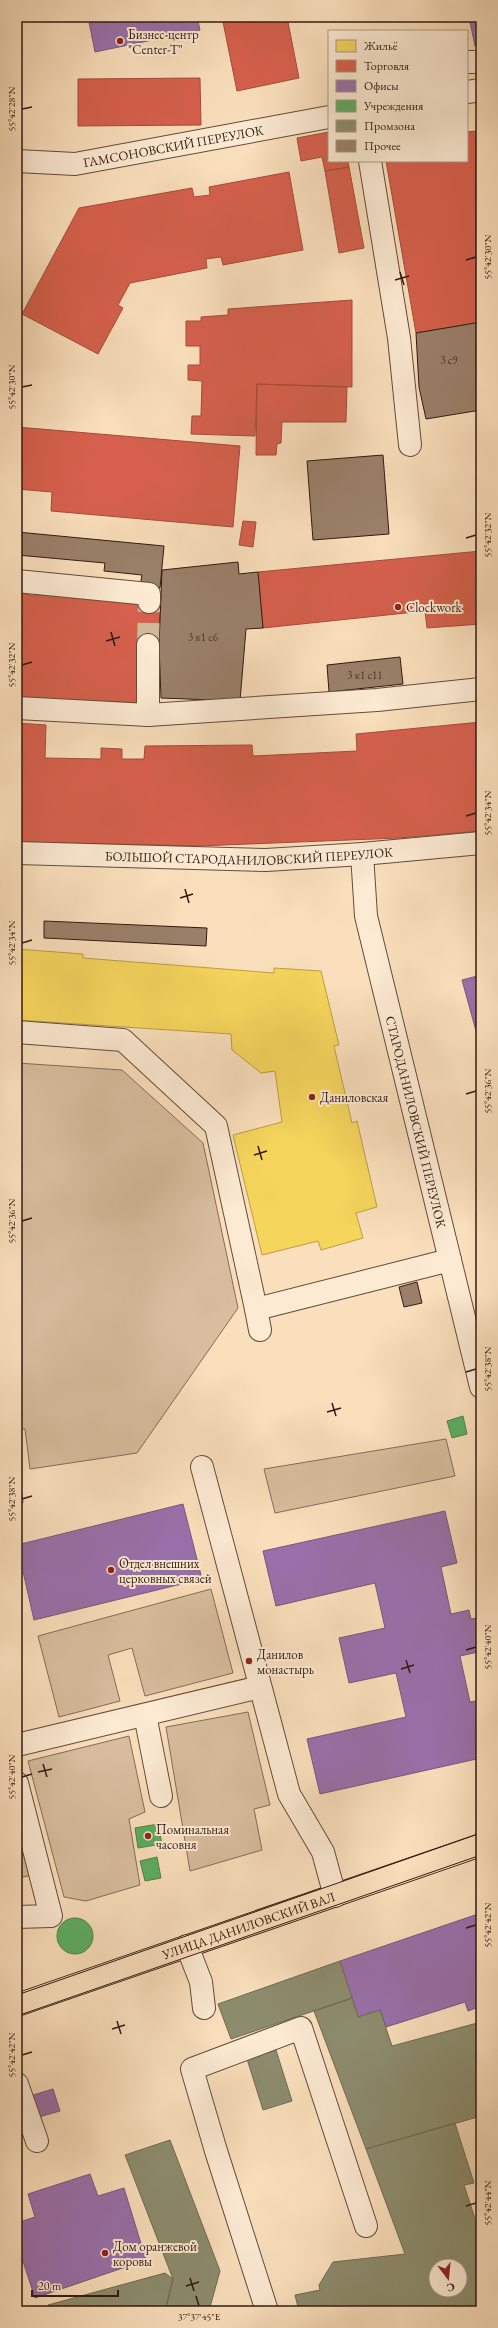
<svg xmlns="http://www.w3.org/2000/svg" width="498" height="2328" viewBox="0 0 498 2328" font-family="'EB Garamond',serif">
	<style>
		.green { fill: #d8be9f; stroke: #856c58 }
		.homes { fill: #f6d55c; stroke: #bb9d46 }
		.shops { fill: #d6604d; stroke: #a54b3b }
		.offices { fill: #9970ab; stroke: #7a567d }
		.public { fill: #5aae61; stroke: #4e8249 }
		.industry { fill: #8c8c6e; stroke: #716a52; fill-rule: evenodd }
		.building { fill: #9a806a; stroke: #321a11 }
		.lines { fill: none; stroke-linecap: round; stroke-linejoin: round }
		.minor-tunnel { stroke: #d2b89a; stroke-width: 22; stroke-dasharray: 22 11; stroke-linecap: butt }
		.minor-casing { stroke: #644b3c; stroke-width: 24 }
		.major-casing { stroke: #321a11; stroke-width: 24 }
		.minor { stroke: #fcead3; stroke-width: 22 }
		.major { stroke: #fadfbc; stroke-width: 22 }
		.tram { stroke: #321a11; stroke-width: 1 }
		.ticks { fill: none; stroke: #321a11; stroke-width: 1.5 }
		.poi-dot { fill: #8f2418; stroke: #fcead3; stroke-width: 1.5 }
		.labels { text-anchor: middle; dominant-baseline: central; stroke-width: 4; stroke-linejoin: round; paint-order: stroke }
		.number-label { font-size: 11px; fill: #4c3427 }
		.poi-label { font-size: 13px; fill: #321a11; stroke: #fcead3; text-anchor: start }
		.street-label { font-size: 13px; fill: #321a11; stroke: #fcead3 }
		.neatline { fill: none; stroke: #321a11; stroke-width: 1.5 }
		.ticks-label { font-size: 10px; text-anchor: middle; fill: #321a11 }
	</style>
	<rect width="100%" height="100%" fill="#fadfbc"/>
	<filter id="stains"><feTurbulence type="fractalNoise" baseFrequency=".005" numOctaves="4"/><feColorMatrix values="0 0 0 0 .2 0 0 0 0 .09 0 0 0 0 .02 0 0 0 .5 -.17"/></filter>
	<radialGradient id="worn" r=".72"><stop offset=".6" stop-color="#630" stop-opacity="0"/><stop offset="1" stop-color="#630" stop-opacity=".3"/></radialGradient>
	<path class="green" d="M17,1063l105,7 81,73 35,165 -101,145 -107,16 -5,-40 -8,-1z
		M446,1439l9,37 -180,37 -11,-44z
		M211,1589l22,84 -88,23 -13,-48 -24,7 12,46 -61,16 -21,-81z
		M248,1712l22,93 -16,4 8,41 -72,21 -24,-144z
		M129,1736l16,76 -16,7 11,66 -54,16 -22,-4 -36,-136z
		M17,1814l16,61 -16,3z"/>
	<path class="homes" d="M17,949l66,5v4l191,15v-5l47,3 18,74 -5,1 18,77 5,-2 20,86 -21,6 7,25 -42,12 -3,-9 -56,14 -29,-120 49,-13 -7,-51 -14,2 -29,-23 -1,-16 -214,-14z"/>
	<path class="shops" d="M222,17h65l12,61 -62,13z
		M200,78l1,47 -123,1v-47z
		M475,131l1,7 5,-1v185l-65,11 -30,-172h81v-29z
		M329,132v29h19l1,6 -24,4 -3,-14 -21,4 -4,-23z
		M349,167l15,81 -25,5 -14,-82z
		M289,172l14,78 -80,15 -2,-8 -15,2 1,9 -77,15 -12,22 5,3 -25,46 -76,-40 57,-106 113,-20 2,9 16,-2 -1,-8z
		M352,300v87l-95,-3 -2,52 -64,-2 1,-18h9l1,-35 -14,-1v-15h12v-19h-14v-25h15v-4l27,-2v-6z
		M257,384l90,3 -1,35h-64l-1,21 -4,1 -1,11h-20z
		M17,427l223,19 -7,81 -182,-16 1,-19 -35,-3z
		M243,521l13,1 -3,25 -14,-2z
		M481,551v73l-54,4 -2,-17 -162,17 -5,-56z
		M17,592l13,3 44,1 86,7 -1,42 -21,58 -121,-5z
		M481,722v109l-82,7 -200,8 -182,-4v-119l29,2 -1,33 56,1v-11l21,1v10h22l1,-13 107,-1 1,11 104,-5 -1,-17z"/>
	<path class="offices" d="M88,17h109l3,13 -105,22z
		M469,17h12v28l-6,1z
		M481,975v74l-19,-69z
		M183,1504l19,75 -168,41 -17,-75z
		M445,1511l12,52 -16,4 10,47 18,-4 2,9 6,-1 4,19v4l-5,2 2,9 -18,4 10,46 11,-2v58l-161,36 -13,-55 99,-22 -10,-44 -47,10 -10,-45 46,-10 -10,-45 -99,23 -13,-55z
		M481,1913v93l-13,5 -3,-9 -79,25 -6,-17 -22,7 -18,-56z
		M53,2089l7,22 -21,6 -6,-22z
		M90,2174l8,22 26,-8 22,72 -111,38 -18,-55v-20l18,-6 -7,-23z"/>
	<path class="public" d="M463,1416l4,18 -15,4 -5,-17z
		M17,1487l5,7 1,8 -6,13z
		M158,1824l4,20 -24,4 -3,-20z
		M157,1857l4,21 -16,3 -5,-20z
		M57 1936a18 18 0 1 1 36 0a18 18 0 1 1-36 0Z"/>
	<path class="industry" d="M340,1961l12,37 -121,41 -13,-35z
		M352,1998l6,19 22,-7 12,36 89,-24v94l-115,33 -52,-138z
		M276,2050l16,51 -29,9 -16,-51z
		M455,2123l19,60 -10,2 17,52v74h-182l-4,-16 25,-5 -1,-5 14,-23 72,-8 -39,-105zM436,2266h24v24h-24z
		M170,2140l50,131 -11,40h-44l8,-32 -48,-124z
		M165,2273l8,6 -8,32h-114l-3,-6z"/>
	<path class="building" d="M481,322v88l-55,9 -7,-32 -3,-54z
		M383,455l6,79 -76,6 -6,-79z
		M17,532l147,14 -4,42 -20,-2 2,-11 -38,-4 1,-8 -88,-8z
		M238,562l1,12 19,-2 5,56 -17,1 -6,72 -79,-3 -2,-53 3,-75z
		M400,657l3,27 -74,8 -2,-27z
		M44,921l163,7 -1,18 -162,-8z
		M417,1282l5,21 -18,4 -5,-20z"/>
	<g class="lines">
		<path class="minor-tunnel" d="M148,645l1,-43"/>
		<defs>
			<g id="minor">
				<path d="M467,62h14"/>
				<path d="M467,92l14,-2"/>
				<path id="s1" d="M17,161l58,3 254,-47"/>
				<path d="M370,161l29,177 11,107"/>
				<path d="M17,581l132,13v8"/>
				<path d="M17,708l131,7 229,-15 104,-11"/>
				<path d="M148,715v-70"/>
				<path id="s2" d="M17,853l249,7 96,-6 119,-11"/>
				<path id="s3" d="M362,854l4,62 115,471"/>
				<path d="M17,1032l106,8 93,86 40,183 194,-49"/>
				<path d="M256,1309l4,21"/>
				<path d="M202,1467l87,327 34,58 12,44"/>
				<path d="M145,1715l16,81"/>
				<path d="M17,1745l243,-58"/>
				<path d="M17,1783l34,133 -34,1"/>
				<path d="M187,1946l14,36 3,26"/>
				<path d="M17,2084l20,57"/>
				<path d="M267,2311l-51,-160 -24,-82 109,-41 65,198"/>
			</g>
			<g id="major">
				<path id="s4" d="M17,2005l464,-160"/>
			</g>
		</defs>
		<use href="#minor" class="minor-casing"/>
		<use href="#major" class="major-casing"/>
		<use href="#minor" class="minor"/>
		<use href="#major" class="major"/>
		<path class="tram" d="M17,1995l464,-162
			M17,2016l464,-161"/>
	</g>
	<path class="ticks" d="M22,109l10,-2M466,260l10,-3M400,272l4,13M395,280l14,-4M22,387l10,-2M466,538l10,-3M111,632l4,14M106,641l14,-4M22,665l10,-3M466,816l10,-3M185,889l4,14M180,898l13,-4M22,943l10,-3M466,1094l10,-3M258,1146l4,14M254,1155l13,-4M22,1221l10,-3M466,1372l10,-3M332,1403l4,13M327,1412l14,-4M22,1499l10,-3M466,1650l10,-3M406,1660l4,13M401,1669l13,-4M43,1764l4,13M38,1772l14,-3M22,1777l10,-3M466,1928l10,-3M117,2021l4,13M112,2029l13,-4M22,2055l10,-3M466,2206l10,-3M190,2278l4,13M186,2286l13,-4M196,2296l3,10"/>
	<g class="poi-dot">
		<circle cx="120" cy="41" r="4"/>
		<circle cx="398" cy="607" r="4"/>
		<circle cx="312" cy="1097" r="4"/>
		<circle cx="111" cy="1570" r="4"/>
		<circle cx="249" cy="1661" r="4"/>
		<circle cx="148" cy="1836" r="4"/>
		<circle cx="105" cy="2253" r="4"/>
	</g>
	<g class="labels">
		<g class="number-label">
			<text x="449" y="360">3 с9</text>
			<text x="203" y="637">3 к1 с6</text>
			<text x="365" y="675">3 к1 с11</text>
		</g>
		<g class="poi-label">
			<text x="128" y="34">Бизнес-центр<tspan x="128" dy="15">"Center-T"</tspan></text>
			<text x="406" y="607">Clockwork</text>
			<text x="320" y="1097">Даниловская</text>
			<text x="119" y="1563">Отдел внешних<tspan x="119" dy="15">церковных связей</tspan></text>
			<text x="257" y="1654">Данилов<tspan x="257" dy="15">монастырь</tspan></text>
			<text x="156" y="1829">Поминальная<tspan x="156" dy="15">часовня</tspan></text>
			<text x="113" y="2246">Дом оранжевой<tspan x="113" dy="15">коровы</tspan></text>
		</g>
		<g class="street-label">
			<text stroke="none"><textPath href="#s1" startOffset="158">ГАМСОНОВСКИЙ ПЕРЕУЛОК</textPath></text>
			<text stroke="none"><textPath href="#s2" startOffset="232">БОЛЬШОЙ СТАРОДАНИЛОВСКИЙ ПЕРЕУЛОК</textPath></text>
			<text stroke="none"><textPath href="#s3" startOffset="274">СТАРОДАНИЛОВСКИЙ ПЕРЕУЛОК</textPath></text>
			<text stroke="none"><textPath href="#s4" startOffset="245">УЛИЦА ДАНИЛОВСКИЙ ВАЛ</textPath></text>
		</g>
	</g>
	<rect width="498" height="2328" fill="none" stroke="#fadfbc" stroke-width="44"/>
	<rect x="328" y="30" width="140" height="132" fill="#fcead3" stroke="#ab9785"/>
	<rect x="336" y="40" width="20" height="12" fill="#f6d55c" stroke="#ab9785"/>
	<text x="364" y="50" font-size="12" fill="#321a11">Жильё</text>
	<rect x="336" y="60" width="20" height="12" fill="#d6604d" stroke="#ab9785"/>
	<text x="364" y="70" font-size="12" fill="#321a11">Торговля</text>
	<rect x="336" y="80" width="20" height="12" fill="#9970ab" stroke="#ab9785"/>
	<text x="364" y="90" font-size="12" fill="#321a11">Офисы</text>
	<rect x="336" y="100" width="20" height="12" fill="#5aae61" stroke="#ab9785"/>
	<text x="364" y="110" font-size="12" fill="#321a11">Учреждения</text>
	<rect x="336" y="120" width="20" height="12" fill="#8c8c6e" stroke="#ab9785"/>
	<text x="364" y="130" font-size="12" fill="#321a11">Промзона</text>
	<rect x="336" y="140" width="20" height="12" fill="#9a806a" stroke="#ab9785"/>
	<text x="364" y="150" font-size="12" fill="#321a11">Прочее</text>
	<g transform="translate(448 2278) rotate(164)"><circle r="19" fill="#fcead3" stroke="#ab9785"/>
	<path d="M0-3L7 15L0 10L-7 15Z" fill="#8f2418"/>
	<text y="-6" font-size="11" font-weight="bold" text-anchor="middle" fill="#321a11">С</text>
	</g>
	<path d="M32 2290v6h86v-6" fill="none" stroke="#321a11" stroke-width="2"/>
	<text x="38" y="2290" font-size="12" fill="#321a11" stroke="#fcead3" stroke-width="3" paint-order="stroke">20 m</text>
	<rect x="22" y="22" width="454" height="2284" class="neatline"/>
	<g class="ticks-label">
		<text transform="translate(11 109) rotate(-90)" y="4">55°42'28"N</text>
		<text transform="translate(487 257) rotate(-90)" y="4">55°42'30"N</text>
		<text transform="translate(11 387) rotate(-90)" y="4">55°42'30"N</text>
		<text transform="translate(487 535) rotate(-90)" y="4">55°42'32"N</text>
		<text transform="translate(11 665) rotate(-90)" y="4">55°42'32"N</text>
		<text transform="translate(487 813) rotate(-90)" y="4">55°42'34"N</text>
		<text transform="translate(11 943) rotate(-90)" y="4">55°42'34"N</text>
		<text transform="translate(487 1091) rotate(-90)" y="4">55°42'36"N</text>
		<text transform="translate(11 1221) rotate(-90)" y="4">55°42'36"N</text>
		<text transform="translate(487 1369) rotate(-90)" y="4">55°42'38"N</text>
		<text transform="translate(11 1499) rotate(-90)" y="4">55°42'38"N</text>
		<text transform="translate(487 1647) rotate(-90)" y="4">55°42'40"N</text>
		<text transform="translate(11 1777) rotate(-90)" y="4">55°42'40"N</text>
		<text transform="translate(487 1925) rotate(-90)" y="4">55°42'42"N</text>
		<text transform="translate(11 2055) rotate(-90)" y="4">55°42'42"N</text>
		<text transform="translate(487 2203) rotate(-90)" y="4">55°42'44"N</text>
		<text x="199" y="2320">37°37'45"E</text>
	</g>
	<rect width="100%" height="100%" filter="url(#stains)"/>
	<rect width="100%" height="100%" fill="url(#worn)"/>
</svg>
